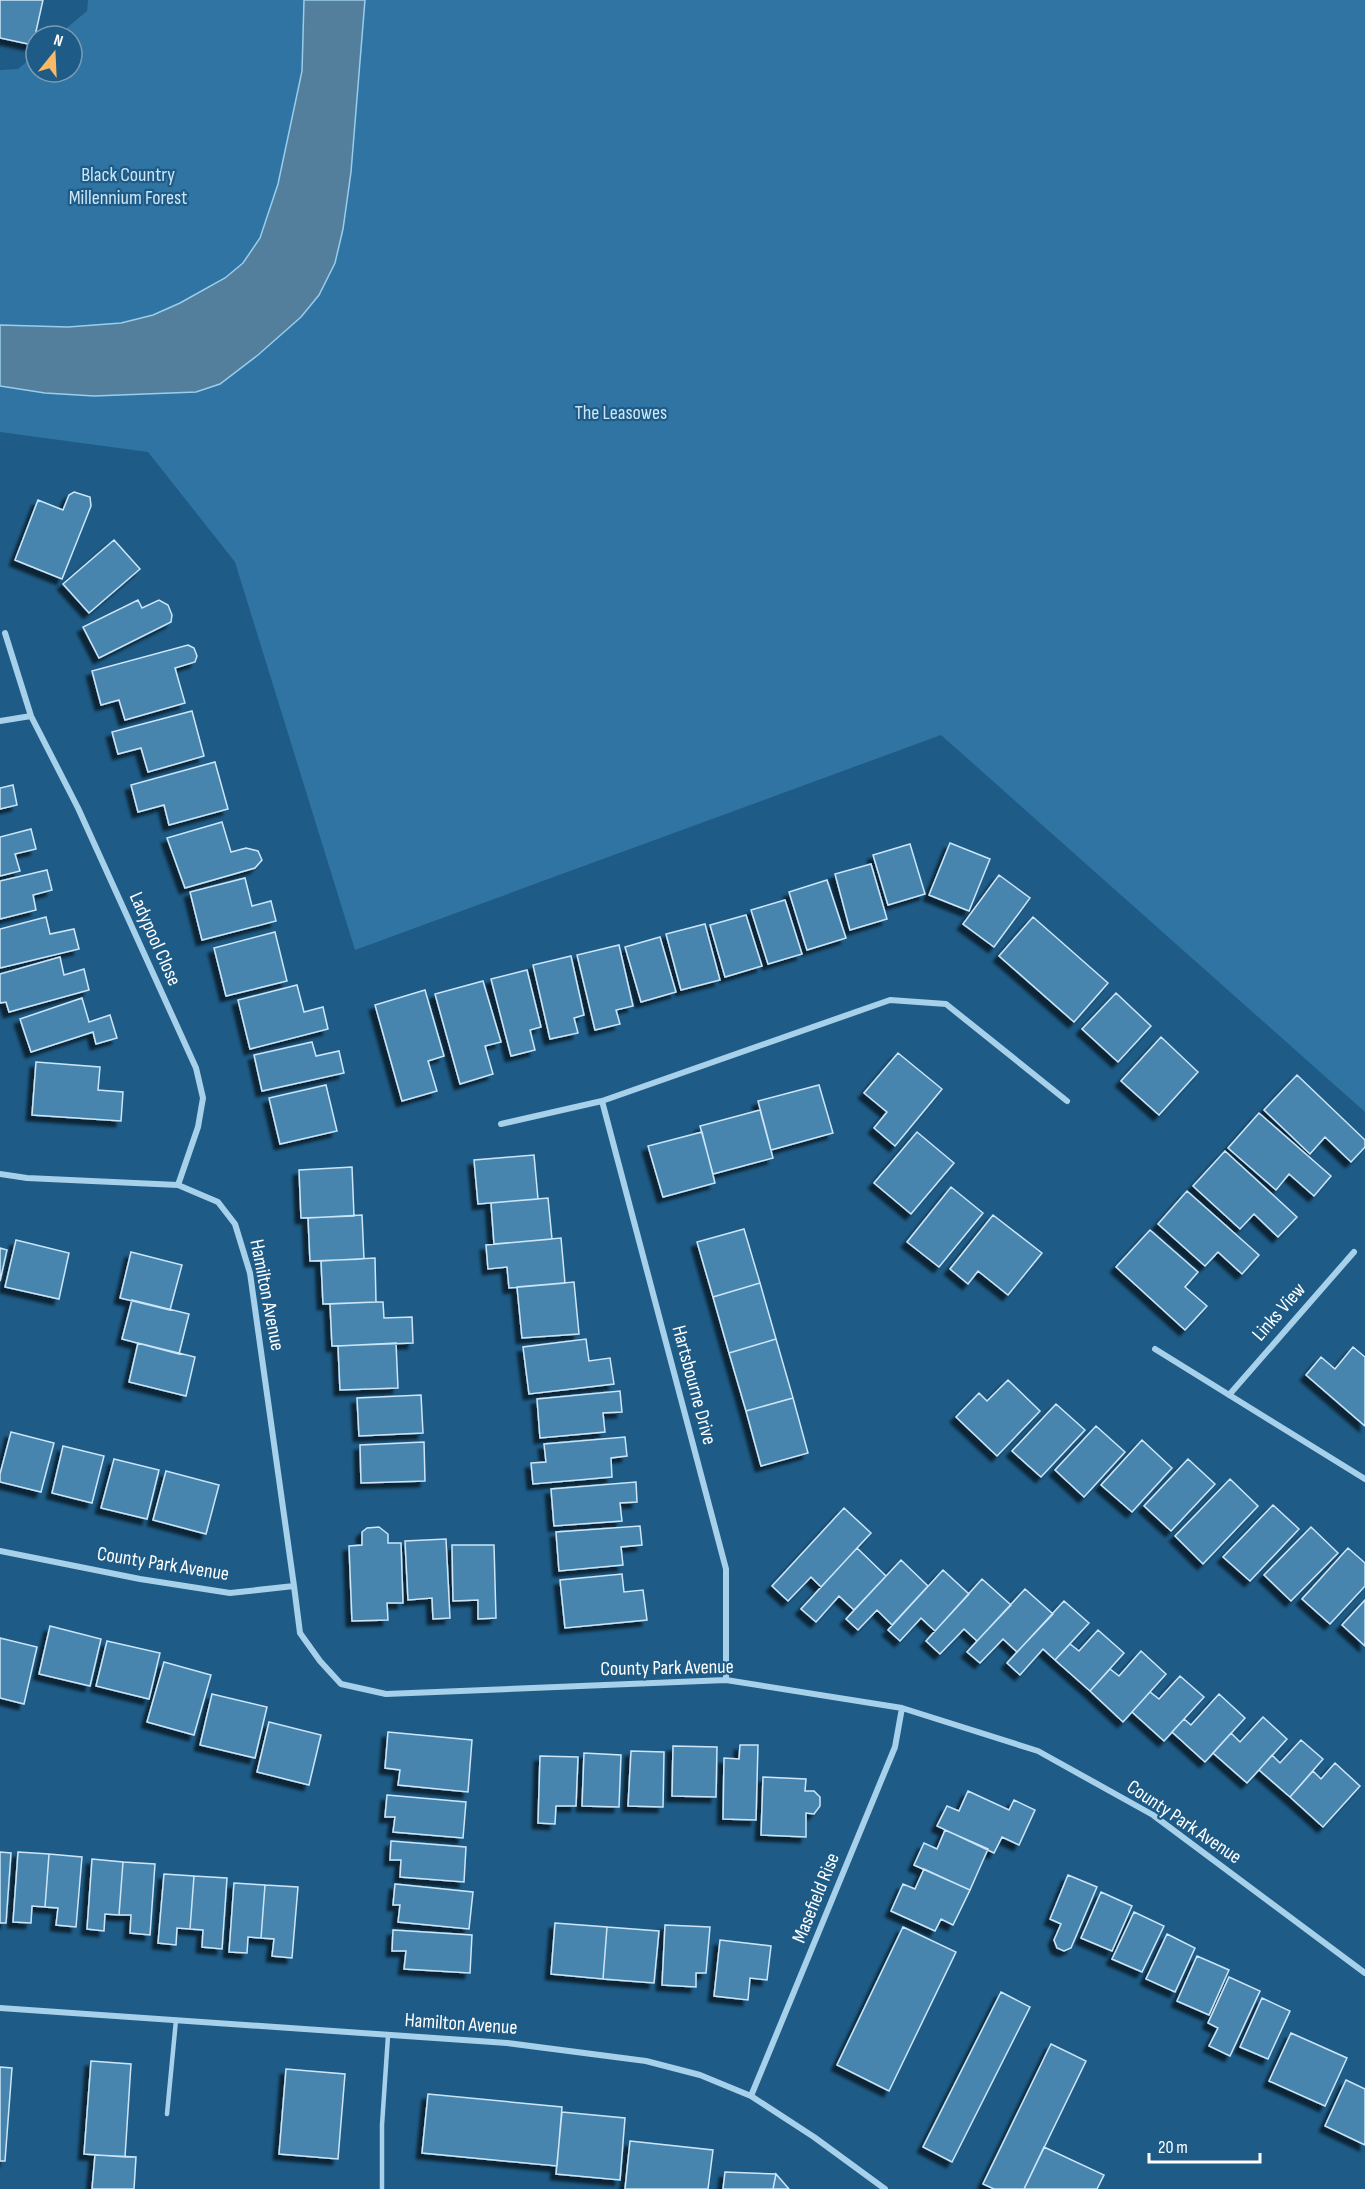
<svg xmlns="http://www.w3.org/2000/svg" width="1365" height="2189" viewBox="0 0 1365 2189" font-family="'Sofia Sans Condensed',sans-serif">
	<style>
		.green { fill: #2f74a3 }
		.water { fill: #537f9d; stroke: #9acdec; stroke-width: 1.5 }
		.building { fill: #4785af; stroke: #cce6f8; stroke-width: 1.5; filter: url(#shadow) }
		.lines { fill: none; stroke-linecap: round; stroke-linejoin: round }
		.lane { stroke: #a7d0ea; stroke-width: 4.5 }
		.street { stroke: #a7d0ea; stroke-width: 6 }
		.labels { text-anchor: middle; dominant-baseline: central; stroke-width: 4.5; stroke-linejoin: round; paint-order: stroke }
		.park-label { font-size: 20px; fill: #cce6f8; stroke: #1e5b86 }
		.street-label { font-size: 20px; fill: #fff; stroke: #1e5b86 }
	</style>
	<defs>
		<filter id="shadow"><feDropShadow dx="-5.5" dy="5.5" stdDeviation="1.5" flood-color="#0009"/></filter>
	</defs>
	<rect width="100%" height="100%" fill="#1e5b86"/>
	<path class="green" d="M88,0h1277v1112l-424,-377 -586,215 -120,-388 -87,-110 -148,-20v-362l18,-1 18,-15v18h36v-36h-15l30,-25z"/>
	<path class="water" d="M304,0h61l-14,172 -8,57 -8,34 -16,32 -18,22 -43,38 -38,29 -24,8 -102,4 -49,-3 -45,-7v-61l68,2 53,-4 32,-8 27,-12 45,-25 18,-15 17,-25 18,-54 24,-113z"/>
	<path class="building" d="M0,0h43l-10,45 -33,-7z
		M74,492l16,5 1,9 -29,73 -47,-19 23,-60 25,10 6,-15z
		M114,540l26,29 -51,44 -26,-29z
		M138,600l4,8 17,-8 9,5 4,10 -1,7 -72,36 -16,-31z
		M188,645l6,3 3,8 -2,6 -20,6 10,35 -60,17 -6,-20 -18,5 -9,-34z
		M192,711l12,45 -56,16 -7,-24 -23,6 -6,-22z
		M215,762l13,47 -59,16 -5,-20 -26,7 -7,-27z
		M13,785l4,20 -17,4v-21z
		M222,822l9,30 15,-4 12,3 4,9 -7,8 -70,20 -18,-50z
		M31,829l5,20 -21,5 5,17 -20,5v-39z
		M950,843l40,16 -21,52 -40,-16z
		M910,844l15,50 -37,11 -15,-50z
		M871,864l16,55 -37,11 -15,-56z
		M47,870l5,20 -19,5 3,15 -36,9v-38z
		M999,875l31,23 -36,49 -31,-23z
		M245,878l7,28 19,-5 5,20 -74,19 -12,-48z
		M827,880l19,58 -39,12 -18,-58z
		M785,900l17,54 -34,10 -17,-54z
		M746,915l16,51 -37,11 -15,-52z
		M46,917l4,17 24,-5 5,20 -79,19v-39z
		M1033,917l75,66 -34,39 -75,-66z
		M705,924l15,56 -39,10 -15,-56z
		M275,932l12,49 -61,15 -12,-48z
		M660,937l16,55 -35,10 -16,-55z
		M619,945l14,61 -17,4 4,14 -25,6 -18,-75z
		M571,956l13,59 -10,3 4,15 -28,6 -17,-74z
		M60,957l4,18 20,-6 5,21 -80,22 -3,-10 -6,1v-29z
		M527,970l14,57 -11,3 5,20 -24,6 -20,-77z
		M483,981l18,61 -16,4 8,28 -33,10 -25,-90z
		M297,985l7,27 19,-5 5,22 -78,20 -12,-49z
		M425,990l19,66 -16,5 9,30 -35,10 -27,-96z
		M1116,993l35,33 -33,36 -36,-33z
		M82,998l7,24 21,-7 7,23 -21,6 -3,-12 -62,20 -11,-33z
		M1161,1037l37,35 -39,43 -38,-34z
		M312,1042l4,14 23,-5 5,22 -82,18 -8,-36z
		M898,1053l44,36 -47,57 -21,-18 13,-16 -23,-19z
		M36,1062l64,5 -2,23 25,2 -2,29 -89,-6z
		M1297,1075l68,65v7l-14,15 -26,-25 -15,17 -46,-44z
		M326,1085l11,46 -57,13 -11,-46z
		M819,1085l14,48 -62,17 -13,-49z
		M760,1110l13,48 -60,16 -13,-48z
		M1259,1113l72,63 -17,20 -25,-22 -13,16 -48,-42z
		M702,1132l13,51 -52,14 -15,-51z
		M917,1132l37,31 -43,51 -37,-31z
		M1225,1151l72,66 -19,20 -24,-23 -14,15 -47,-43z
		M534,1155l4,44 -60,5 -4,-44z
		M352,1167l2,49 -53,2 -2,-48z
		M951,1187l32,26 -44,54 -32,-25z
		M1187,1191l72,64 -17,19 -24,-22 -13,14 -47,-42z
		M548,1198l4,41 -58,5 -3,-41z
		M362,1215l2,44 -54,2 -2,-43z
		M993,1215l49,38 -34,42 -30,-24 -10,13 -18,-15z
		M744,1229l16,54 -47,14 -16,-55z
		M1150,1230l48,42 -13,15 22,19 -22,24 -69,-63z
		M561,1238l4,45 -56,5 -2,-21 -19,2 -2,-24z
		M16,1240l53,13 -10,46 -54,-12z
		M0,1248l7,2 -7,31z
		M131,1252l51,13 -12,45 -50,-12z
		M375,1258l1,44 -53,2 -2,-43z
		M574,1282l5,52 -57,4 -5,-51z
		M760,1283l16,56 -47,14 -16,-56z
		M132,1300l57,14 -10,40 -57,-15z
		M376,1302h7l1,16 28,-1 1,26 -81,3 -2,-42z
		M586,1339l3,22 21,-3 4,26 -85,10 -6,-47z
		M776,1339l17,59 -47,13 -17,-58z
		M138,1343l57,14 -9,39 -57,-14z
		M396,1343l2,45 -58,2 -2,-44z
		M1353,1347l12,10v69l-59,-51 15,-18 14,12z
		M1008,1380l32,31 -43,45 -41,-39 23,-24 8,8z
		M620,1391l2,21 -19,1 2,19 -65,6 -3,-39z
		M421,1395l2,38 -64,3 -2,-38z
		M793,1398l15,55 -47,13 -15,-55z
		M1056,1404l29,26 -44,47 -29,-26z
		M1096,1426l29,26 -41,45 -29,-27z
		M11,1432l43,11 -13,49 -41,-10v-8z
		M625,1437l2,19 -16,2 1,19 -79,7 -2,-21 15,-1 -2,-18z
		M1142,1440l30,28 -40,44 -31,-27z
		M424,1442l1,39 -64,2 -1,-38z
		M63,1446l41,10 -12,47 -40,-10z
		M114,1459l45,11 -12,49 -46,-11z
		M1188,1459l27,25 -44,47 -27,-25z
		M166,1471l53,14 -13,49 -53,-14z
		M1230,1479l28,27 -55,58 -28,-28z
		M636,1482l1,20 -17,1 2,18 -68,5 -3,-37z
		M1273,1505l26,24 -49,52 -27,-24z
		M844,1508l27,25 -50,54 -10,-10 -23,24 -16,-15z
		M640,1526l2,19 -21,2 2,18 -64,6 -3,-39z
		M379,1527l9,7v9h13l2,60h-16l1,17 -36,1 -3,-75 13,-1v-13l5,-4z
		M1311,1527l27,26 -47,48 -27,-26z
		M446,1539l4,79 -17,1 -1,-21 -24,2 -3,-59z
		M452,1545h42l2,73 -18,1v-19l-25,1z
		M857,1548l29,28 -32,34 -15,-14 -23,26 -15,-13z
		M1348,1548l17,15v23l-35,38 -28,-25z
		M901,1560l27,26 -36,39 -15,-15 -19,20 -12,-11z
		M943,1570l26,24 -34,37 -14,-13 -21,23 -12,-11z
		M622,1574l2,18 19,-2 4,30 -82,8 -5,-48z
		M982,1579l29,26 -34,36 -13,-12 -24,25 -14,-13z
		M1025,1589l28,25 -36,38 -14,-13 -23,24 -13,-11z
		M1365,1600v46l-23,-21z
		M1064,1601l25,22 -34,37 -12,-11 -23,26 -13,-12z
		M50,1626l51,13 -11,47 -51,-12z
		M1098,1630l26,23 -34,38 -35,-31 15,-16 9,7z
		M0,1638l37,9 -13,57 -24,-6z
		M107,1641l53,12 -11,46 -53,-13z
		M1141,1651l25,23 -43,48 -33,-31 20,-22 9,7z
		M164,1662l47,13 -17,60 -47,-13z
		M1180,1676l24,21 -40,44 -32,-29 18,-20 9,7z
		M212,1694l55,13 -12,51 -55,-13z
		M1219,1694l26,24 -40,44 -33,-30 12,-13 7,6z
		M1263,1717l24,22 -40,44 -34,-30 18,-20 9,9z
		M269,1722l52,13 -12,50 -52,-13z
		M388,1732l84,8 -4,52 -70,-7 2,-15 -15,-2z
		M1301,1740l22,19 -33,38 -31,-27 13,-15 8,8z
		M740,1745h18l-2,75 -33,-1 1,-61 15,1z
		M673,1746l44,1 -1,50 -44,-1z
		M631,1751l33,1 -1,55 -35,-1z
		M584,1753l37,2 -2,52 -37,-1z
		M540,1756l38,1 -2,49h-20l-1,18 -17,-1z
		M1335,1763l25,23 -37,41 -33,-30 23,-26 8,8z
		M763,1777l43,2 -1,12h9l6,6v9l-6,8 -8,-1v24l-45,-2z
		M968,1791l41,19 5,-10 21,10 -16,35 -17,-8 -8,16 -57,-27 10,-20 12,5z
		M387,1795l79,7 -3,36 -70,-6 2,-15h-10z
		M945,1830l43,19 -18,41 -56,-25 10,-22 13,6z
		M391,1841l75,6 -2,35 -64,-5 1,-17h-11z
		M0,1852l11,1 -5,70h-6z
		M18,1852l31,2 -4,53 -13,-1 -1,17 -18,-1z
		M49,1854l33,3 -6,70 -20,-2 2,-17 -13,-1z
		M92,1859l31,3 -4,53 -14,-1 -1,17 -17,-2z
		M123,1862l32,2 -5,71 -20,-2 1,-18h-12z
		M924,1869l46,21 -17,35 -12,-6 -6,12 -44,-20 12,-27 12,5z
		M164,1874l30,2 -4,53 -13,-1 -1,17 -18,-2z
		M1068,1875l29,12 -26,61 -7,3 -7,-3 -3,-8 7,-16 -11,-5z
		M194,1876l33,2 -5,71 -20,-2 1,-17 -13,-1z
		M234,1883l31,2 -4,53 -13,-1 -1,16 -18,-1z
		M395,1884l78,8 -4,37 -71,-7 2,-17h-7z
		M265,1885l33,2 -6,71 -20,-2 2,-17 -13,-1z
		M1101,1892l31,14 -20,45 -31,-13z
		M1134,1912l30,14 -22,46 -30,-13z
		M555,1923l52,4 -4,52 -52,-5z
		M665,1925l45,2 -4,46h-10v14l-34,-2z
		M607,1927l52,4 -5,52 -51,-4z
		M903,1927l53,25 -67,139 -52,-26z
		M393,1930l79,5 -2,38 -66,-4 2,-18h-14z
		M1167,1934l28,14 -20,44 -29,-13z
		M720,1940l51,6 -4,34 -17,-2 -2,22 -34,-4z
		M1197,1956l32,14 -20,45 -32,-14z
		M1229,1977l31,14 -30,65 -21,-10 9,-18 -10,-5z
		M1001,1992l29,15 -78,155 -29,-15z
		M1262,1998l28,13 -22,48 -28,-12z
		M1291,2033l56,25 -22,48 -56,-25z
		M1051,2044l35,17 -62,128h-30l-11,-5z
		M91,2061l40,3 -6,93 -41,-3z
		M0,2067l12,1 -7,93h-5z
		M286,2069l59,5 -7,85 -59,-5z
		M1346,2080l19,9v56l-40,-19z
		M428,2094l134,13 -5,59 -135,-13z
		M562,2112l63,6 -5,62 -64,-6z
		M630,2141l83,9 -5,39h-83z
		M1044,2147l60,28 -7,14h-73z
		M95,2155l41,2 -2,32h-42z
		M725,2172l51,2 -3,15h-50z
		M776,2174l13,15h-16z"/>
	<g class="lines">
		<path class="lane" d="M167,2114l9,-94
			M382,2189v-64l6,-89"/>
		<path class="street" d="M5,633l26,83 47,92 118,260 7,30 -5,29 -20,58
			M0,721l31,-5
			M602,1101l124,468v111
			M501,1124l101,-23 288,-101 56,4 121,97
			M0,1174l27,4 151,7 40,17 17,22 15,49 44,313
			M1155,1349l210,130
			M1229,1395l125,-143
			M0,1551l140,28 90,14 64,-7 6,47 20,28 21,23 45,10 340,-14 176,28 136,43 115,64 212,158
			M0,2008l507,35 139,18 54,14 51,21 63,41 71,52
			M751,2096l144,-349 7,-39"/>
	</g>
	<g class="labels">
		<g class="park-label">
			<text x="128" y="175">Black Country<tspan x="128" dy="23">Millennium Forest</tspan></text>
			<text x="621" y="413">The Leasowes</text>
		</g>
		<g class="street-label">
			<text transform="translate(155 939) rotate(66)">Ladypool Close</text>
			<text transform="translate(267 1295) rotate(79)">Hamilton Avenue</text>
			<text transform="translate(1279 1312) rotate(-49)">Links View</text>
			<text transform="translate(694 1385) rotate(75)">Hartsbourne Drive</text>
			<text transform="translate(163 1564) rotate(9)">County Park Avenue</text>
			<text transform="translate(667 1668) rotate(-1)">County Park Avenue</text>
			<text transform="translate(1184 1822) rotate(34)">County Park Avenue</text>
			<text transform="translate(816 1898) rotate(-68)">Masefield Rise</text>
			<text transform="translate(461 2024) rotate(4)">Hamilton Avenue</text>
		</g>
	</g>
	<g transform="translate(54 54) rotate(18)"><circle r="28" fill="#1e5b86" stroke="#789db6" stroke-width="1.5"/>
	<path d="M0-4.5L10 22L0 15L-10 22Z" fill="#f9b966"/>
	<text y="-9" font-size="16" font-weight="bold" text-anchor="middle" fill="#ffffff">N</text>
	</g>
	<path d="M1149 2153v9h111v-9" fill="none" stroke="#ffffff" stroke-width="3"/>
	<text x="1158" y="2153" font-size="18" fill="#ffffff" stroke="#1e5b86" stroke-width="4.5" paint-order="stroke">20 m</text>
</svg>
